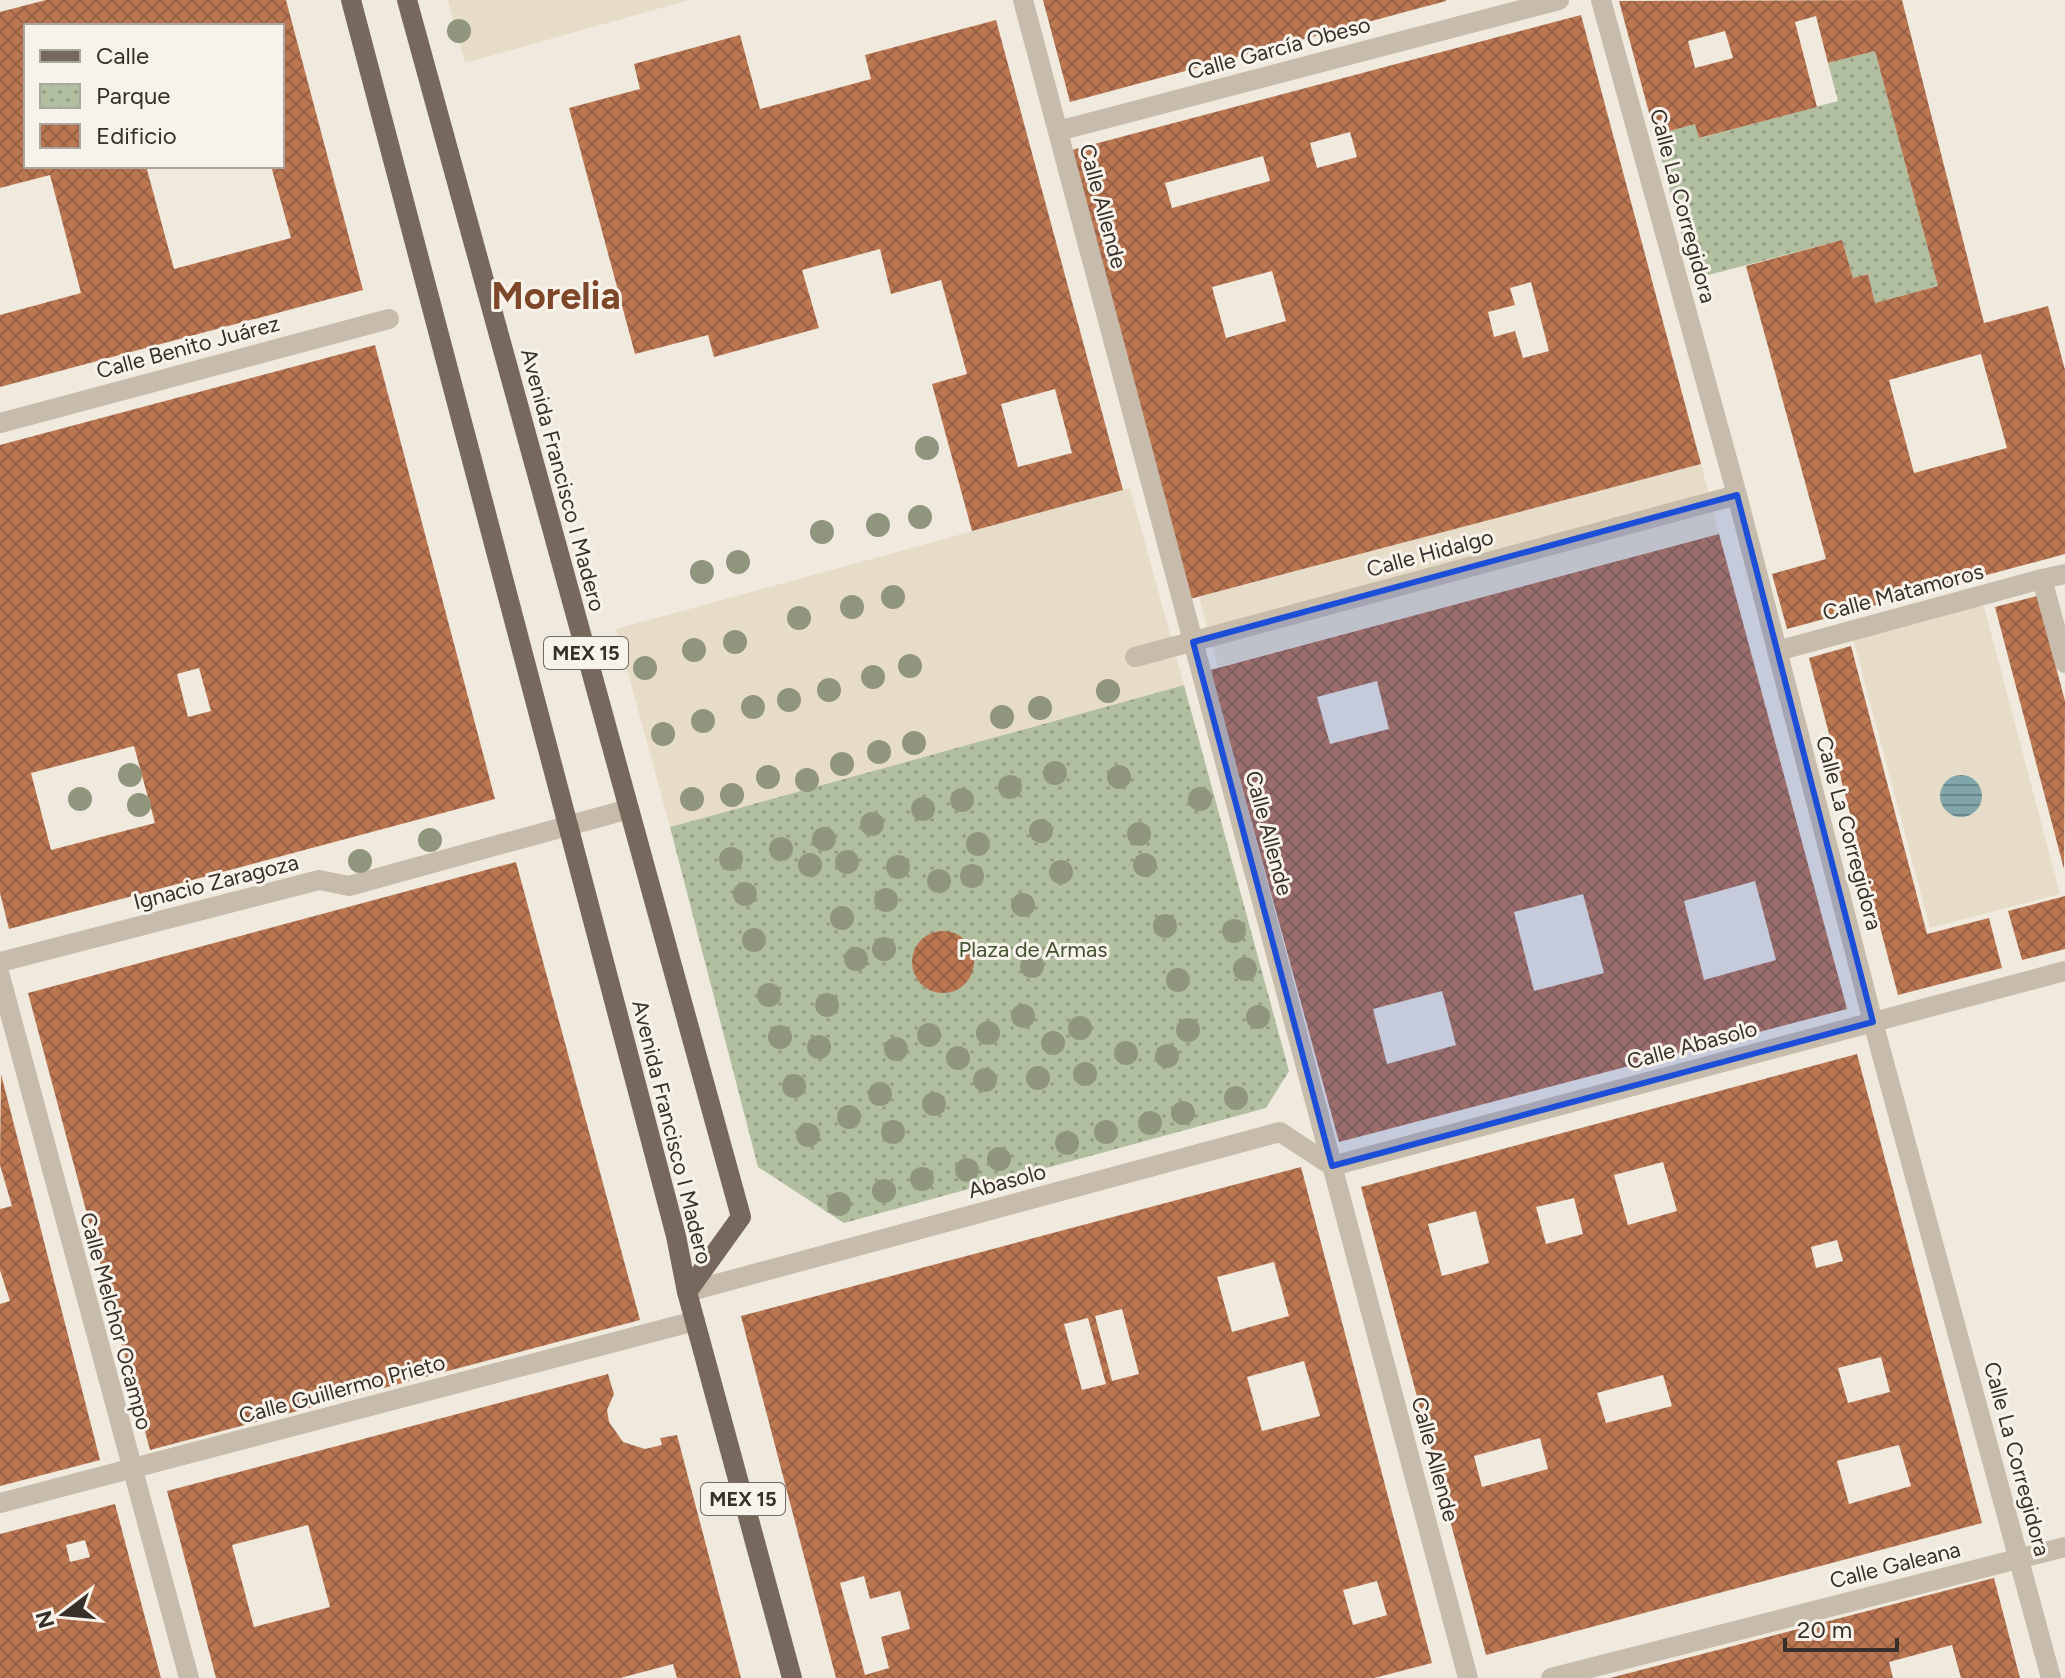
<svg xmlns="http://www.w3.org/2000/svg" width="2065" height="1678" viewBox="0 0 2065 1678" font-family="Figtree,sans-serif">
	<style>
		.park { fill: url(#park-dots) }
		.plaza { fill: #e7dcc7 }
		.water { fill: url(#water-rules) }
		.building { fill: url(#building-cross-hatch); fill-rule: evenodd }
		.lines { fill: none; stroke-linecap: round; stroke-linejoin: round }
		.pedestrian { stroke: #c7bbab; stroke-width: 20 }
		.minor { stroke: #c7bbab; stroke-width: 20 }
		.tertiary { stroke: #c7bbab; stroke-width: 20 }
		.primary { stroke: #76685c; stroke-width: 20 }
		.tree { fill: #90967e }
		.marked { fill: #1d4ed8; fill-opacity: 0.2; stroke: #1d4ed8; stroke-width: 6; stroke-linejoin: round }
		.labels { text-anchor: middle; dominant-baseline: central; stroke-width: 6; stroke-linejoin: round; paint-order: stroke }
		.shield { fill: #f8f3ea; stroke: #706a64; stroke-width: 2 }
		.shield-label { font-size: 20px; font-weight: bold; fill: #362f2a }
		.street-label { font-size: 22px; fill: #362f2a; stroke: #f8f3ea }
		.park-label { font-size: 22px; fill: #425230; stroke: #f8f3ea }
		.town-label { font-size: 38px; font-weight: bold; fill: #7e472a; stroke: #f8f3ea }
	</style>
	<defs>
		<pattern id="park-dots" width="8" height="8" patternUnits="userSpaceOnUse" patternTransform="scale(2)"><rect width="8" height="8" fill="#b1be9f"/><path d="M2 2h.1M6 6h.1" fill="none" stroke="#919b82" stroke-width="1.8" stroke-linecap="round"/></pattern>
		<pattern id="water-rules" width="6" height="5" patternUnits="userSpaceOnUse" patternTransform="scale(2)"><rect width="6" height="5" fill="#80a5ab"/><path d="M0 2.5h6" fill="none" stroke="#6a878b"/></pattern>
		<pattern id="building-cross-hatch" width="8" height="8" patternUnits="userSpaceOnUse" patternTransform="scale(2)"><rect width="8" height="8" fill="#bb7652"/><path d="M0 0l8 8M0 8l8-8" fill="none" stroke="#996144"/></pattern>
	</defs>
	<rect width="100%" height="100%" fill="#f0eade"/>
	<path class="park" d="M1875,51l63,235 -63,17 -7,-29 -15,4 -11,-38 -149,39 -38,-144 40,-11 5,14 138,-37 -10,-38z
		M1184,685l105,386 -23,37 -422,115 -86,-56 -88,-340z"/>
	<path class="plaza" d="M448,0h241l-224,63z
		M1701,464l18,70 -501,133 -19,-70z
		M1130,488l54,197 -514,142 -54,-198z
		M1981,595l79,299 -130,34 -79,-297z"/>
	<path class="water" d="M1940 796a21 21 0 1 1 42 0a21 21 0 1 1-42 0Z"/>
	<path class="building" d="M46,0h240l77,290 -363,97v-72l81,-22 -31,-118 -50,13v-176zM26,26h256v140h-11l20,72 -117,31 -28,-103h-120z
		M1043,0h403v1l-376,101z
		M1902,0l82,323 64,-17 17,64v184l-278,75 -15,-55 54,-15 -80,-293 96,-26 11,38 15,-4 7,29 63,-17 -63,-235 -47,12 -12,-47 -21,6 22,85 -118,31 -4,-14 -40,11 -36,-134zM1725,31l8,27 -38,10 -7,-27zM1981,354l26,94 -93,25 -25,-93z
		M1581,15l120,449 -511,135 -122,-448zM1350,132l7,25 -40,11 -7,-25zM1263,156l7,25 -98,27 -7,-25zM1272,271l14,50 -60,17 -14,-51zM1531,282l18,69 -26,7 -8,-27 -21,6 -6,-25 27,-7 -5,-17z
		M996,20l127,470 -151,41 -40,-147 35,-10 -26,-94 -50,14 -11,-45 -78,21 17,58 -105,29 -6,-22 -73,19 -66,-246 71,-19 -6,-25 106,-29 20,74 111,-30 -6,-24zM1055,389l17,64 -54,14 -17,-63z
		M375,345l120,454 -486,130 -9,-36v-448zM199,668l12,43 -23,6 -11,-43zM134,746l21,77 -104,27 -20,-77z
		M1719,534l128,475 -508,133 -129,-472zM1377,681l12,48 -59,15 -13,-47zM1755,881l21,79 -72,20 -20,-79zM1583,894l21,79 -70,18 -20,-79zM1442,991l14,54 -69,19 -14,-55z
		M2037,596l28,105 -1,168 -69,-262z
		M1851,646l76,288 62,-16 13,50 -104,27 -89,-337z
		M516,862l124,458 -490,130 -122,-457z
		M2065,896v53l-43,11 -14,-49z
		M912 962a31 31 0 1 1 62 0a31 31 0 1 1-62 0Z
		M1857,1054l125,469 -496,132 -125,-468zM1663,1162l14,49 -49,14 -14,-50zM1574,1198l9,36 -37,10 -10,-37zM1476,1211l13,52 -47,13 -14,-52zM1837,1240l6,21 -27,7 -5,-21zM1881,1357l9,35 -42,11 -10,-35zM1663,1375l9,31 -66,17 -9,-30zM1540,1438l8,31 -66,18 -8,-31zM1899,1445l12,41 -62,18 -12,-43z
		M1,1074l99,386 -100,26v-182l10,-3 -10,-31v-61l12,-3 -12,-41z
		M1301,1167l131,496 -58,15h-538l-95,-362zM1274,1262l15,54 -57,16 -15,-55zM1122,1309l17,65 -27,7 -17,-65zM1088,1318l18,66 -24,6 -18,-66zM1304,1361l16,55 -58,15 -15,-54zM864,1576l6,23 30,-8 10,38 -29,8 8,31 -24,7 -25,-92zM1377,1581l10,34 -34,10 -10,-35z
		M608,1374l6,20 -7,16 2,12 14,20 22,7 17,-4 -2,-7 17,-3 64,243h-64l-4,-14 -53,14h-404l-49,-187zM308,1525l22,82 -76,20 -22,-82z
		M115,1504l46,174h-161v-144zM85,1540l5,17 -20,5 -4,-17z
		M1994,1578l26,100h-59l-9,-33 -63,17 4,16h-283z"/>
	<g class="lines">
		<path class="pedestrian" d="M0,423l389,-104
			M1777,651l265,-72 23,84
			M1135,657l602,-162"/>
		<path class="minor" d="M1023,0l445,1678
			M1058,131l501,-131
			M2042,579l23,-5
			M0,962l319,-82 30,6 280,-77
			M0,976l189,702
			M1551,1678l514,-131"/>
		<path class="tertiary" d="M1601,0l136,495 136,527 178,656
			M687,1292l593,-160 52,34 733,-195
			M0,1503l695,-182"/>
		<path class="primary" d="M351,0l325,1236 11,56 105,386
			M407,0l334,1217 -54,75"/>
	</g>
	<g class="tree">
		<circle cx="459" cy="31" r="12"/>
		<circle cx="927" cy="448" r="12"/>
		<circle cx="920" cy="517" r="12"/>
		<circle cx="878" cy="525" r="12"/>
		<circle cx="822" cy="532" r="12"/>
		<circle cx="738" cy="562" r="12"/>
		<circle cx="702" cy="572" r="12"/>
		<circle cx="893" cy="597" r="12"/>
		<circle cx="852" cy="607" r="12"/>
		<circle cx="799" cy="618" r="12"/>
		<circle cx="735" cy="642" r="12"/>
		<circle cx="694" cy="650" r="12"/>
		<circle cx="910" cy="666" r="12"/>
		<circle cx="645" cy="668" r="12"/>
		<circle cx="873" cy="677" r="12"/>
		<circle cx="829" cy="690" r="12"/>
		<circle cx="1108" cy="691" r="12"/>
		<circle cx="789" cy="700" r="12"/>
		<circle cx="753" cy="707" r="12"/>
		<circle cx="1040" cy="708" r="12"/>
		<circle cx="1002" cy="717" r="12"/>
		<circle cx="703" cy="721" r="12"/>
		<circle cx="663" cy="734" r="12"/>
		<circle cx="914" cy="743" r="12"/>
		<circle cx="879" cy="752" r="12"/>
		<circle cx="842" cy="764" r="12"/>
		<circle cx="1055" cy="773" r="12"/>
		<circle cx="130" cy="775" r="12"/>
		<circle cx="768" cy="777" r="12"/>
		<circle cx="1119" cy="777" r="12"/>
		<circle cx="807" cy="780" r="12"/>
		<circle cx="1010" cy="787" r="12"/>
		<circle cx="732" cy="795" r="12"/>
		<circle cx="80" cy="799" r="12"/>
		<circle cx="692" cy="799" r="12"/>
		<circle cx="1200" cy="799" r="12"/>
		<circle cx="962" cy="800" r="12"/>
		<circle cx="139" cy="805" r="12"/>
		<circle cx="923" cy="809" r="12"/>
		<circle cx="872" cy="824" r="12"/>
		<circle cx="1041" cy="831" r="12"/>
		<circle cx="1139" cy="834" r="12"/>
		<circle cx="824" cy="839" r="12"/>
		<circle cx="430" cy="840" r="12"/>
		<circle cx="978" cy="844" r="12"/>
		<circle cx="781" cy="849" r="12"/>
		<circle cx="731" cy="859" r="12"/>
		<circle cx="360" cy="861" r="12"/>
		<circle cx="847" cy="862" r="12"/>
		<circle cx="810" cy="865" r="12"/>
		<circle cx="1145" cy="865" r="12"/>
		<circle cx="898" cy="867" r="12"/>
		<circle cx="1061" cy="872" r="12"/>
		<circle cx="972" cy="876" r="12"/>
		<circle cx="939" cy="881" r="12"/>
		<circle cx="745" cy="894" r="12"/>
		<circle cx="886" cy="900" r="12"/>
		<circle cx="1023" cy="905" r="12"/>
		<circle cx="842" cy="918" r="12"/>
		<circle cx="1165" cy="926" r="12"/>
		<circle cx="1234" cy="931" r="12"/>
		<circle cx="754" cy="940" r="12"/>
		<circle cx="884" cy="949" r="12"/>
		<circle cx="856" cy="959" r="12"/>
		<circle cx="1032" cy="966" r="12"/>
		<circle cx="1245" cy="969" r="12"/>
		<circle cx="1178" cy="980" r="12"/>
		<circle cx="769" cy="995" r="12"/>
		<circle cx="827" cy="1005" r="12"/>
		<circle cx="1023" cy="1016" r="12"/>
		<circle cx="1258" cy="1017" r="12"/>
		<circle cx="1080" cy="1028" r="12"/>
		<circle cx="1188" cy="1030" r="12"/>
		<circle cx="988" cy="1033" r="12"/>
		<circle cx="929" cy="1035" r="12"/>
		<circle cx="780" cy="1037" r="12"/>
		<circle cx="1053" cy="1043" r="12"/>
		<circle cx="819" cy="1047" r="12"/>
		<circle cx="896" cy="1049" r="12"/>
		<circle cx="1126" cy="1053" r="12"/>
		<circle cx="1167" cy="1056" r="12"/>
		<circle cx="958" cy="1058" r="12"/>
		<circle cx="1085" cy="1074" r="12"/>
		<circle cx="1038" cy="1078" r="12"/>
		<circle cx="985" cy="1080" r="12"/>
		<circle cx="794" cy="1086" r="12"/>
		<circle cx="880" cy="1094" r="12"/>
		<circle cx="1236" cy="1098" r="12"/>
		<circle cx="934" cy="1104" r="12"/>
		<circle cx="1183" cy="1113" r="12"/>
		<circle cx="849" cy="1117" r="12"/>
		<circle cx="1150" cy="1123" r="12"/>
		<circle cx="893" cy="1132" r="12"/>
		<circle cx="1106" cy="1132" r="12"/>
		<circle cx="808" cy="1135" r="12"/>
		<circle cx="1067" cy="1143" r="12"/>
		<circle cx="999" cy="1159" r="12"/>
		<circle cx="967" cy="1170" r="12"/>
		<circle cx="922" cy="1179" r="12"/>
		<circle cx="884" cy="1191" r="12"/>
		<circle cx="839" cy="1204" r="12"/>
	</g>
	<path class="marked" d="M1737,495l136,527 -541,144 -139,-524z"/>
	<g class="labels">
		<g class="shield">
			<rect x="544" y="637" width="84" height="32" rx="6"/>
			<rect x="701" y="1483" width="84" height="32" rx="6"/>
		</g>
		<g class="shield-label">
			<text x="586" y="653">MEX 15</text>
			<text x="743" y="1499">MEX 15</text>
		</g>
		<g class="street-label">
			<text transform="translate(1279 48) rotate(-15)">Calle García Obeso</text>
			<text transform="translate(1103 206) rotate(75)">Calle Allende</text>
			<text transform="translate(1683 206) rotate(75)">Calle La Corregidora</text>
			<text transform="translate(188 347) rotate(-15)">Calle Benito Juárez</text>
			<text transform="translate(563 480) rotate(75)">Avenida Francisco I Madero</text>
			<text transform="translate(1430 553) rotate(-15)">Calle Hidalgo</text>
			<text transform="translate(1903 592) rotate(-15)">Calle Matamoros</text>
			<text transform="translate(1269 833) rotate(75)">Calle Allende</text>
			<text transform="translate(1849 833) rotate(75)">Calle La Corregidora</text>
			<text transform="translate(216 882) rotate(-14)">Ignacio Zaragoza</text>
			<text transform="translate(1692 1045) rotate(-15)">Calle Abasolo</text>
			<text transform="translate(672 1132) rotate(76)">Avenida Francisco I Madero</text>
			<text transform="translate(1007 1181) rotate(-15)">Abasolo</text>
			<text transform="translate(116 1321) rotate(75)">Calle Melchor Ocampo</text>
			<text transform="translate(342 1389) rotate(-15)">Calle Guillermo Prieto</text>
			<text transform="translate(1435 1459) rotate(75)">Calle Allende</text>
			<text transform="translate(2017 1459) rotate(75)">Calle La Corregidora</text>
			<text transform="translate(1895 1565) rotate(-14)">Calle Galeana</text>
		</g>
		<g class="park-label">
			<text x="1033" y="949">Plaza de Armas</text>
		</g>
		<g class="town-label">
			<text x="556" y="296">Morelia</text>
		</g>
	</g>
	<rect x="24" y="24" width="260" height="144" fill="#f8f3ea" stroke="#aaa59d" stroke-width="2"/>
	<rect x="40" y="50" width="40" height="12" fill="#76685c" stroke="#aaa59d" stroke-width="2"/>
	<text x="96" y="64" font-size="24" fill="#362f2a">Calle</text>
	<rect x="40" y="84" width="40" height="24" fill="url(#park-dots)" stroke="#aaa59d" stroke-width="2"/>
	<text x="96" y="104" font-size="24" fill="#362f2a">Parque</text>
	<rect x="40" y="124" width="40" height="24" fill="url(#building-cross-hatch)" stroke="#aaa59d" stroke-width="2"/>
	<text x="96" y="144" font-size="24" fill="#362f2a">Edificio</text>
	<g transform="translate(64 1614) rotate(254)" stroke="#f8f3ea" stroke-width="6" paint-order="stroke">
	<path d="M0-6L14 30L0 20L-14 30Z" fill="#362f2a"/>
	<text y="-12" font-size="22" font-weight="bold" text-anchor="middle" fill="#362f2a">N</text>
	</g>
	<path d="M1785 1638v12h112v-12" fill="none" stroke="#362f2a" stroke-width="4"/>
	<text x="1797" y="1638" font-size="24" fill="#362f2a" stroke="#f8f3ea" stroke-width="6" paint-order="stroke">20 m</text>
</svg>
